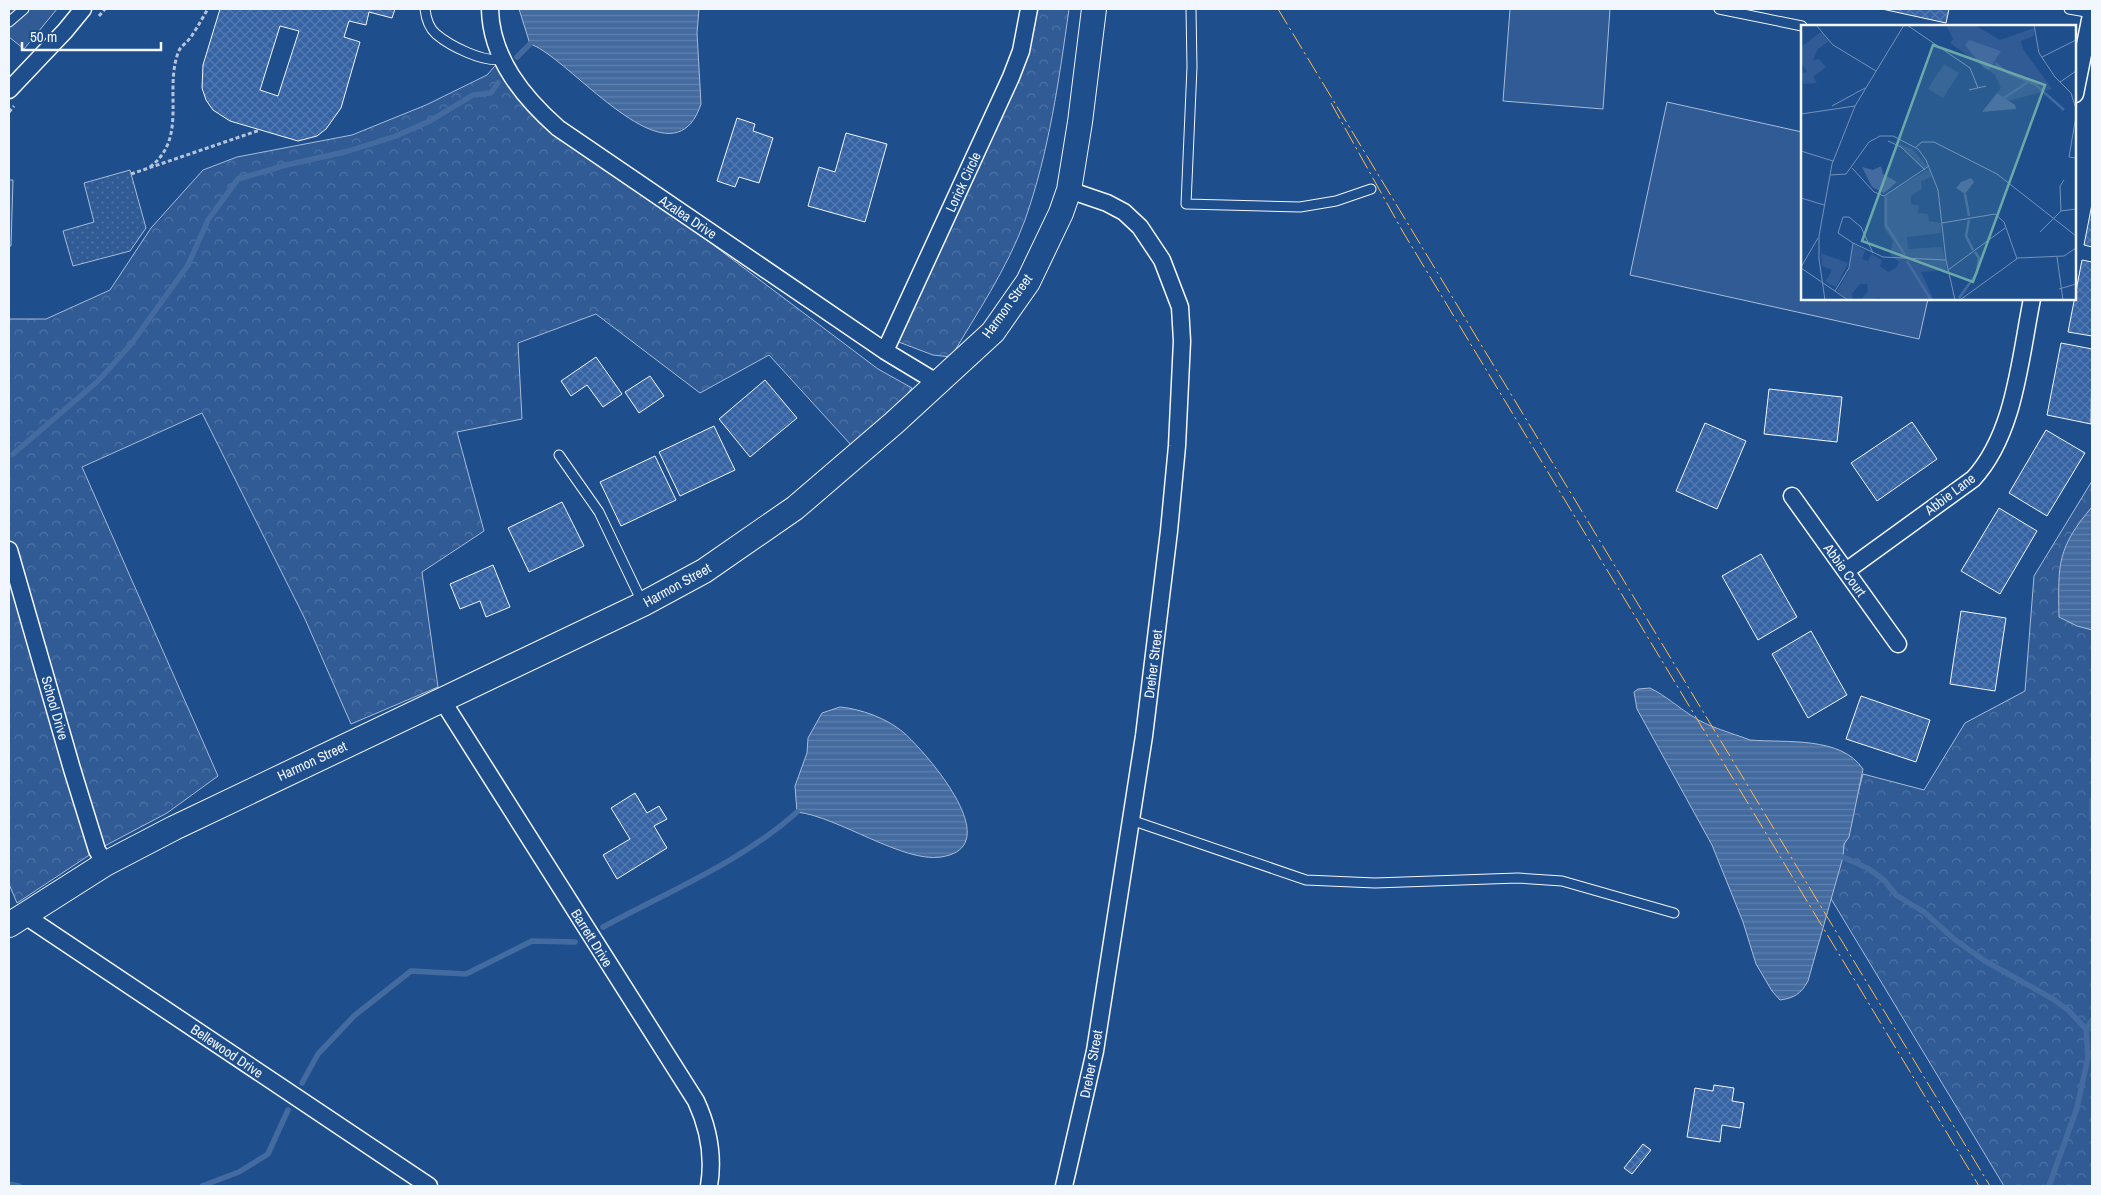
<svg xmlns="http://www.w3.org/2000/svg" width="2101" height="1195" viewBox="0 0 2101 1195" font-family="'Archivo Narrow',sans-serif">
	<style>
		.forest { fill: url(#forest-crowns); stroke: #a8bbd7 }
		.park { fill: url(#park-dots); stroke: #a8bbd7 }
		.built { fill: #305b95; stroke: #a8bbd7 }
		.water { fill: url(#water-rules); stroke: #a8bbd7 }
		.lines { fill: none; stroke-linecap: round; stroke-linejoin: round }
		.stream { stroke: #446ba0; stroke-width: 5.5 }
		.building { fill: url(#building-cross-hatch); stroke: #f2f6ff; fill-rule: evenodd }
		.lane-casing { stroke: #f2f6ff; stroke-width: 11 }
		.street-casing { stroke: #f2f6ff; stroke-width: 19 }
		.secondary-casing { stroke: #f2f6ff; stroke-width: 26 }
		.path { stroke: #b3c4dc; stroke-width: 3; stroke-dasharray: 4 2.5; stroke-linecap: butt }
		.lane { stroke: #1f4e8c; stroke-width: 9 }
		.street { stroke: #1f4e8c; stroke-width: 16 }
		.secondary { stroke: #1f4e8c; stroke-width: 24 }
		.power { stroke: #ffb74d; stroke-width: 1; stroke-dasharray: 18 4 2.5 4; stroke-linecap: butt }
		.labels { text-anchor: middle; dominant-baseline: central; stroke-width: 4; stroke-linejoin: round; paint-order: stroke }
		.street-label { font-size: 14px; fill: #f2f6ff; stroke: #1f4e8c }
		.inset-river { fill: none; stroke: #446ba0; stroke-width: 2.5 }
		.inset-road { fill: none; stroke: #7391ba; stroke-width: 1 }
		.view { fill: #6aa9a8; fill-opacity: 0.15; stroke: #6aa9a8; stroke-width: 2.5 }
		.inset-edge { fill: none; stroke: #f2f6ff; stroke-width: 2.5 }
	</style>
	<defs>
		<pattern id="forest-crowns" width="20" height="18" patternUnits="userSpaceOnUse" patternTransform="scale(1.25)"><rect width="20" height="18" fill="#305b95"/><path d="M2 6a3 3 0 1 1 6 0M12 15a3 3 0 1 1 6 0" fill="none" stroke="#4e73a5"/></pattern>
		<pattern id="park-dots" width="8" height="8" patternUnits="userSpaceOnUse" patternTransform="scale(1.25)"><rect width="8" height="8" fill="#305b95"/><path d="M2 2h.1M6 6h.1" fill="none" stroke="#4e73a5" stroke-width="1.8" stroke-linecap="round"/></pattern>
		<pattern id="water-rules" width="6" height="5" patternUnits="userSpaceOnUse" patternTransform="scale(1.25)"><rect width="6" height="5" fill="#446ba0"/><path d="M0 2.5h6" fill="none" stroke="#5f81ae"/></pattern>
		<pattern id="building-cross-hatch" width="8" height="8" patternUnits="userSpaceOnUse" patternTransform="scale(1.25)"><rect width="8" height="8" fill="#3563a3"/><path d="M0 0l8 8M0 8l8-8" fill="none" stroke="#537ab1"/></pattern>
	</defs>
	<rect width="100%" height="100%" fill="#1f4e8c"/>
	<path class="forest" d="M1037,9h32c-10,71 -20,143 -44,211 -18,49 -48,93 -74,137l-18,-2 -37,-14 126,-278 13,-39z
		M501,59l57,69 320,241 34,19 -23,29 -37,29 -83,-91 -69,38 -104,-79 -78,29 4,76 -65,13 27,99 -62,41 16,115 -87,37 -46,-105 -103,-206 -120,54 136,309 -51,37 -70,37 -80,53 -8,-19v-565h37l64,-29 41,-62 52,-58 34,-13 115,-22 74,-30 61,-30z
		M2092,481v705h-88l-174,-289 33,-123 61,16 41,-67 60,-32 9,-115z"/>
	<path class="park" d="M130,170l16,58 -16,23 -57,15 -10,-35 31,-9 -10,-39z"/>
	<path class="built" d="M9,9h48l-33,40 -15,-12z
		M1510,9h100l-7,100 -100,-8z
		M1667,102l135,30v167h126l-9,40 -289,-64z
		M9,180h4l-2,66h-2z"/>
	<path class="water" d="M519,9h180l-2,24 4,71c-29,88 -132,-48 -171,-60z
		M2092,507v123l-15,-4 -18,-9c-1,-53 -2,-69 33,-110z
		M1650,688c16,8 28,19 42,28 16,11 40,17 58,24 36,3 91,-4 113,29l-14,68 -5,7 -1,13 -35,124c-7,13 -14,17 -28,19l-8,-9 -16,-27 -13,-42 -31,-77 -75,-136 -3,-17 4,-3z
		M840,707c21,2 46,11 63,25 23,20 106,115 38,125 -38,6 -102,-40 -144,-45l-2,-26 12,-33 1,-15 14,-25z"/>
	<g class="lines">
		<path class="stream" d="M517,57l13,-13
			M13,454l85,-73 34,-38 56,-78 20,-45 30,-41 48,-14 59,-13 51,-16 34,-15 43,-26 18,-2 7,-10
			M2092,800v19
			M1843,857l26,12 15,11 12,15 28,17 30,27 31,22 68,38 15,11 18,19 2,28 -11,51 -28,78
			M603,927c64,-35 140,-66 194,-115
			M2086,1029l6,-9
			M302,1083l16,-29 36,-38 57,-45 55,3 66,-33 43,1
			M9,1184l10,2
			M202,1186l37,-14 29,-18 20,-44"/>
	</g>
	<path class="building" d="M220,9h175l-3,9 -23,-6 -3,13 -17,-4 -5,16 16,5 -19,66 -15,21 -9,7 -19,5 -68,-20 -17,-11 -7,-10 -4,-12 1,-23zM280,26l19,5 -21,65 -18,-6z
		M1882,9h67l-3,14z
		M737,118l18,6 -2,7 20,7 -14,45 -20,-6 -4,10 -18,-6z
		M846,133l41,11 -22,78 -57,-16 11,-39 16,5z
		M2092,204v43l-8,-2z
		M2082,260l10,2v74l-24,-4z
		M2061,343l31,6 -1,75 -44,-9z
		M596,357l26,37 -19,13 -16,-22 -16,11 -10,-15z
		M650,376l14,20 -25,17 -14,-21z
		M765,380l32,38 -47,39 -31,-38z
		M1769,389l73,8 -5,45 -73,-8z
		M1912,422l25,37 -60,42 -26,-38z
		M1705,423l41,18 -29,68 -41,-18z
		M714,426l21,44 -55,26 -21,-44z
		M2046,430l39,23 -38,63 -38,-23z
		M655,456l21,44 -55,26 -21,-44z
		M562,502l22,44 -55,26 -21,-44z
		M1999,508l38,23 -37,63 -39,-23z
		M1761,554l36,63 -39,23 -36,-64z
		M493,565l17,42 -24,10 -6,-16 -20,8 -10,-25z
		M1961,611l45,7 -11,73 -45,-7z
		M1811,631l36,64 -39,23 -36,-64z
		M1861,696l69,24 -14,42 -70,-23z
		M635,793l12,20 12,-7 8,13 -13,7 13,22 -50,31 -14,-24 27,-16 -19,-31z
		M1714,1085l20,3 -2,13 12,2 -4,25 -18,-3 -2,17 -33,-5 8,-49 18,3z
		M1643,1144l8,6 -19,24 -8,-6z"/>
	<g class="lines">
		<defs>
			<path id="lane" d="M425,9c1,9 4,19 11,25 14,12 48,29 65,25
				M1191,9l1,58 -6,137 114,3 36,-6 35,-12
				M1719,9l83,17
				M2069,9l23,4
				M9,22l15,-13
				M559,455l40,57 44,92
				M1131,820l175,60 69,3 143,-5 44,3 112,32"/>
			<path id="street" d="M490,9c1,49 33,88 68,119l327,223 53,32
				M9,90l56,-59 18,-22
				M2075,94l17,-84
				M885,351l126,-274 10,-26 8,-42
				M1792,496l106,148
				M9,550l63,219 25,81 8,14
				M1846,571l127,-92c42,-45 47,-121 59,-180
				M442,700l254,401c13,28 18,55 13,85
				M24,915l405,271
				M1064,1186l31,-135 49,-315 25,-205 8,-85 5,-105 -2,-34 -18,-47 -22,-33 -16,-15 -17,-9 -38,-13"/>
			<path id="secondary" d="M9,925l96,-61 69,-36 469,-224 61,-33 91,-63 99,-85 99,-91 35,-50 33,-69 8,-23 11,-68 14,-113"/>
		</defs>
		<use href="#lane" class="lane-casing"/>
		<use href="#street" class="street-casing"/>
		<use href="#secondary" class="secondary-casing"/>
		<path class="path" d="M99,16l6,-7
			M9,112l5,-6
			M150,167c38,-29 14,-75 28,-114 2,-7 8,-9 12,-15 7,-9 12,-20 18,-29
			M131,174l129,-44"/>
		<use href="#lane" class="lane"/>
		<use href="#street" class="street"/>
		<use href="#secondary" class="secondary"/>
		<path class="power" d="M1278,9l712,1177
			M1331,103l72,129 576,954"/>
	</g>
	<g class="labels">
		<g class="street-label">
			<text transform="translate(963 182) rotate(-65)">Lorick Circle</text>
			<text transform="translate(688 217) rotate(34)">Azalea Drive</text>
			<text transform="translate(1007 306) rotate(-54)">Harmon Street</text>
			<text transform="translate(1950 494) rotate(-37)">Abbie Lane</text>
			<text transform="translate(1845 570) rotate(54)">Abbie Court</text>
			<text transform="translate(677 585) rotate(-29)">Harmon Street</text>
			<text transform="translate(1153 664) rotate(-83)">Dreher Street</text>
			<text transform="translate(55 708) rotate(74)">School Drive</text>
			<text transform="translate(312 761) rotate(-25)">Harmon Street</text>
			<text transform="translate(592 938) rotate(58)">Barrett Drive</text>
			<text transform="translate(227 1051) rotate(34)">Bellewood Drive</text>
			<text transform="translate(1091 1064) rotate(-79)">Dreher Street</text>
		</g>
	</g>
	<g transform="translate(1801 25)">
		<rect width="275" height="275" fill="#1f4e8c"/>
		<path d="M145,0h29l25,15 34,-12v8l-13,5 2,8 29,40 -44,12 -11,-8 4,-5 -6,-13 -45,-32 3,-4zM20,7l8,9 -11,8 -5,11 6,-1 7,8 -13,10 4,6 -14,1 -2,-11 6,-1 -6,-9v-16zM86,114l25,10 15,17 -3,3 -25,-24zM128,144l3,8 -11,4 1,8 -11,7v8l8,2 -1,7 10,1 1,7 12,2v10l-34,4 1,12 34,-2 5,23 -26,2 13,28h-30v-5l-43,5 7,-9 -1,-7h-7l-8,10 1,6h-4l-12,-9 11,-19 5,-29 12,8 -3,8 6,2 3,-7 11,6 -2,6 8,6 9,-5 2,-5 -9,-7 3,-14 -9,-13v-32zM20,228l27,10 -12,24 -11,-5 7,-12 -10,-4z" fill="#305b95"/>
		<path d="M84,266l19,4v5h-25z" fill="#305b95"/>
		<path d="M143,39l15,9 -16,25 -15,-9z" fill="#305b95"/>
		<path d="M168,15l32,11 -12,19 -6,-3 -18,-22zM196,68l18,12 1,4 -34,3zM80,141l2,8 14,8 -13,11 -12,-6 -10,-20 11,3zM170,153l3,4 -9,12 -9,-6 5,-6z" fill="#446ba0"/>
		<path class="inset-river" d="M194,38l13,10 28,12 28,25M203,73l24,-16M164,169l4,22M85,172v28l19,30M168,195l-3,16 7,14M106,236l24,39M158,273l18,-25 2,-15 -4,-6"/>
		<path class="inset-road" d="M15,0l17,20 43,26M106,0l63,43 8,20M233,0l5,28 16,24 16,16 5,16M241,32l34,-17M259,57l16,-11M168,65l17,-4M31,81l33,-18M0,89l54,-8M275,91l-7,41 7,1M87,116l13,6 24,23M115,122l6,-5h12l63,32 79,62M0,126l32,10M51,143l22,24 10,4 45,-30M29,150l16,-1 23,-32 11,-6h13l25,13 8,11 12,30 8,70 9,40M0,173l23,7M260,186l15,-2M141,198l53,-9 9,8 13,37M239,207l21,-21 -1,-25 4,-6M52,218l-15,-10 5,-16h6l12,10 12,26M256,232l6,43M0,242l17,-29M0,243l47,32M147,245l57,-42M258,264l17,-5M34,266l14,-23 4,-25 30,14 63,3M24,275l-6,-41v-23l13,-72 23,-58 49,-81M159,275l58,-42 46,-2 12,-8"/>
		<path class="view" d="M132,20l112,40 -72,197 -111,-41z"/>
		<rect width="275" height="275" class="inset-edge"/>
	</g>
	<rect width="2101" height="1195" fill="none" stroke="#f2f6ff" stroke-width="20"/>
	<path d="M22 42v8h139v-8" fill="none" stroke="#f2f6ff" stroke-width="2.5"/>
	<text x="30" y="42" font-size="15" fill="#f2f6ff" stroke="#1f4e8c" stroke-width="4" paint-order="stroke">50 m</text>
</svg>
